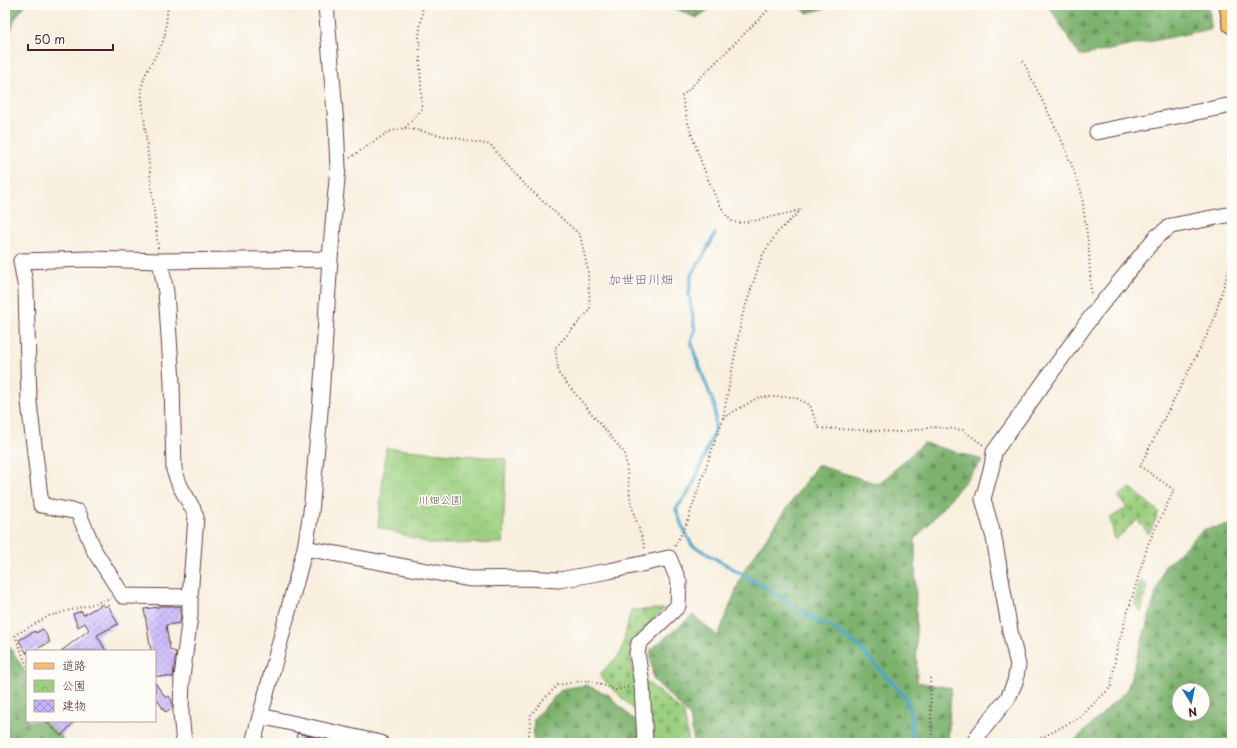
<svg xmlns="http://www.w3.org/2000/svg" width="1237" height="748" viewBox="0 0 1237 748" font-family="'Playpen Sans','Klee One',sans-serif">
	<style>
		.forest { fill: url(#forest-firs); stroke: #64684c; fill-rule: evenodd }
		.cemetery { fill: url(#cemetery-stones); stroke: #737856 }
		.park { fill: url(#park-crowns); stroke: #737856 }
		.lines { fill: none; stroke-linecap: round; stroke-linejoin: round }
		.stream { stroke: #4ca5c9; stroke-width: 3.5 }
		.building { fill: url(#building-cross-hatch) }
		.minor-casing { stroke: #643e46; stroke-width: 17 }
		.major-casing { stroke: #643e46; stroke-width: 21 }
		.path { stroke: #643e46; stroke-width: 2; stroke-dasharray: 1 3; stroke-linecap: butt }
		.minor { stroke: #fff; stroke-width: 15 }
		.major { stroke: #fcbd6f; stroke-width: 19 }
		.labels { text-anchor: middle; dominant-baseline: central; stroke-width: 3; stroke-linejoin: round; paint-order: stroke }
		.park-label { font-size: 11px; fill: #635444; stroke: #fdfcf7 }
		.quarter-label { font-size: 13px; fill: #755375; stroke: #fdfcf7 }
	</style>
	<defs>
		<pattern id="forest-firs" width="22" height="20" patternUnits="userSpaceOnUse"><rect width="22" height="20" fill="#7db26e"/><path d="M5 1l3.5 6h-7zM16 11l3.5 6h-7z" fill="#68905b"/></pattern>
		<pattern id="cemetery-stones" width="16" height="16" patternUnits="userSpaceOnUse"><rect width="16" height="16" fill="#9cd080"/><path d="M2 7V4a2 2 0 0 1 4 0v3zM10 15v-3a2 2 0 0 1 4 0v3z" fill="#88b26f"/></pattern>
		<pattern id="park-crowns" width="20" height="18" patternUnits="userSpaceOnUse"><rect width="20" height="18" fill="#9cd080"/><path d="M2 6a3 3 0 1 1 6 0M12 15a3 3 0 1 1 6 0" fill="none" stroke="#88b26f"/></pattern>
		<pattern id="building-cross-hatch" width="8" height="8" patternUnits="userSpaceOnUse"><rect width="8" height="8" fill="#c4b3fe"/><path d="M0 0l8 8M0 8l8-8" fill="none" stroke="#a191ce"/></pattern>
	</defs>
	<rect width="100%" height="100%" fill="#fdfcf7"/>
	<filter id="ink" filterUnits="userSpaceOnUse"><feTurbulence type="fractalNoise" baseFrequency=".025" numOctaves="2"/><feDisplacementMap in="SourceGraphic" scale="8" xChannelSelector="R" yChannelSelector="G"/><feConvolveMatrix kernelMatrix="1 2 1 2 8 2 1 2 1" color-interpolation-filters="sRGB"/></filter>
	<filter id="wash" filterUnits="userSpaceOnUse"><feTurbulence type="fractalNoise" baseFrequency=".012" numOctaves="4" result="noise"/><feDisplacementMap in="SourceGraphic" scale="16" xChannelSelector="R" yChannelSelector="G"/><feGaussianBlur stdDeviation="0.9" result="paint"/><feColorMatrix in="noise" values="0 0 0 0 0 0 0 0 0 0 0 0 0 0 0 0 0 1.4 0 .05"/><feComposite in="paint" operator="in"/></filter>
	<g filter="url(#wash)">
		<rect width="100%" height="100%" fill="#f8efde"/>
		<path class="forest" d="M5,5h20l-9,12 -11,30z
			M668,5h48l-20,13z
			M797,5h40l-30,8z
			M1048,5h161l2,24 -131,27z
			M924,443l59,17 -68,80 2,142 34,6 -3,55h-254l-4,-27 -37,-37 -3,-29 43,-35 25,21 26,-66 73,-105 62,19z
			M1232,525v218h-160l55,-53 37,-123 40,-38zM1179,690h24v24h-24z
			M5,639l22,36v46h26l12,22h-60z
			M586,685l23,10 32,32 -1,16h-107l1,-25 28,-29z"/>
		<path class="cemetery" d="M1131,488l28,24 -10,22 -12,-14 -22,20 -5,-22 17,-10 -9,-12z
			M1140,580l7,5 -6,27 -6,-7z
			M664,609l-34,35 3,28 19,14 32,27 5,30h-36v-14l-54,-54 22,-22 10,-43z"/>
		<path class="park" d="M386,448l120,11 -3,84 -71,1 -54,-17z"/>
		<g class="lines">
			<path class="stream" d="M715,234l-11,21 -13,20 -2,19 6,36 -4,11 5,17 19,49v23l-23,57 -16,22 6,17 10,19 91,53 34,23 18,8 23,17 48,52 6,23v22"/>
		</g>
		<g id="blocks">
			<path class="building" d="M103,604l2,3 3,-2 10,19 -21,11 9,16h-45l28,-21 -4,-7 -7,4 -5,-13 9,-3 1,4z
				M159,606h15l1,1 6,-1 -1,17 -14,2 4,25 6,2 -3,25 -18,-1v-25h-4l-7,-42 15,-2z
				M43,629l7,13 -17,9h-6v3l-8,-14 16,-9 1,2z
				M155,683l11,15 3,-2 3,5v7l-7,4 -10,-16z
				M45,721h30l-14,15z
				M297,733l35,8v2h-36z"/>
		</g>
	</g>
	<g filter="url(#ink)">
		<use href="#blocks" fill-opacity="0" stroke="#643e46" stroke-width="1"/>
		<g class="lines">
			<defs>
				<path id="minor" d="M1097,132l135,-27
					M160,261l6,31 6,90 2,88 6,16 13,23 3,8 -6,80v19l-8,61 -1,37 3,29
					M305,548l165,31 58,-1 31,2 50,-9 60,-13 10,24 -1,24 -39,37 -2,10 5,31 3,59
					M190,597l-67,-1 -28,-44 -17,-40 -37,-7 -12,-103 -3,-113 -5,-28 69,-2 70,2 170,-2
					M260,716l121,27
					M253,743l52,-195 6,-36 9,-100 10,-153 8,-92 -2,-43 -10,-119
					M974,743l5,-9 29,-36 7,-16 3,-17 -8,-34 -16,-93 -11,-39 9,-33 2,-14 97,-135 65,-80 15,-11 61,-12"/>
				<path id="major" d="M1229,5l3,19"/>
			</defs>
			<use href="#minor" class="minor-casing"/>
			<use href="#major" class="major-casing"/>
			<path class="path" d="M773,5l-91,91c2,10 4,21 7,30 5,17 30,91 45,96 11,3 53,-9 66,-12
				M1023,61l41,84 17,45 8,60 2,46
				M405,128l86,17 21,28 68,62 8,36 2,39 -35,38 4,26 66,80 6,50 15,47
				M350,158l38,-26 17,-4 17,-19 -3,-72 4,-32
				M158,248l-17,-159 4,-14 17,-31 3,-10 3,-29
				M723,418l36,-21h35l16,8 8,23 83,4 32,-5 30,3 20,15
				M675,546l11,-21 37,-107 19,-101 20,-61 15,-23 24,-23
				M27,666l-12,-31 34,-19 62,-17
				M930,678l2,65
				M528,743l3,-28 11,-14 16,-16 30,-5 28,10 13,-3
				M1003,743l2,-3h32l42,-22 32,-31 6,-39 31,-104 26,-54 -34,-24 72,-141 20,-67"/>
			<use href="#minor" class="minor"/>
			<use href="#major" class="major"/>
		</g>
	</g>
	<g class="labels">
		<g class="park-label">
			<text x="440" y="499">川畑公園</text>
		</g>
		<g class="quarter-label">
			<text x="641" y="278">加世田川畑</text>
		</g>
	</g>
	<rect width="1237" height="748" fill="none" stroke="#fdfcf7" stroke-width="20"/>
	<rect x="26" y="650" width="130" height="72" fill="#fdfcf7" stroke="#b5a4a5"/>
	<rect x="34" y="663" width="20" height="6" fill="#fcbd6f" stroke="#b5a4a5"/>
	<text x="62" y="670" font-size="12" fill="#4a1f2b">道路</text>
	<rect x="34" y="680" width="20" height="12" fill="url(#park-crowns)" stroke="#b5a4a5"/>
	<text x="62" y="690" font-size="12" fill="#4a1f2b">公園</text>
	<rect x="34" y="700" width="20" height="12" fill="url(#building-cross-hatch)" stroke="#b5a4a5"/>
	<text x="62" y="710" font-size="12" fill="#4a1f2b">建物</text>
	<g transform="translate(1191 702) rotate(170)"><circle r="19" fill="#fdfcf7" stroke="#b5a4a5"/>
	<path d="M0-3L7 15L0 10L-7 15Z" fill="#1f6fb2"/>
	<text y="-6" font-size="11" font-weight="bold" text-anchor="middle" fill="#4a1f2b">N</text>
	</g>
	<path d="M28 44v6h85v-6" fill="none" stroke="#4a1f2b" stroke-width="2"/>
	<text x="34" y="44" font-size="12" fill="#4a1f2b" stroke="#fdfcf7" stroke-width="3" paint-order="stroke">50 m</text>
</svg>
